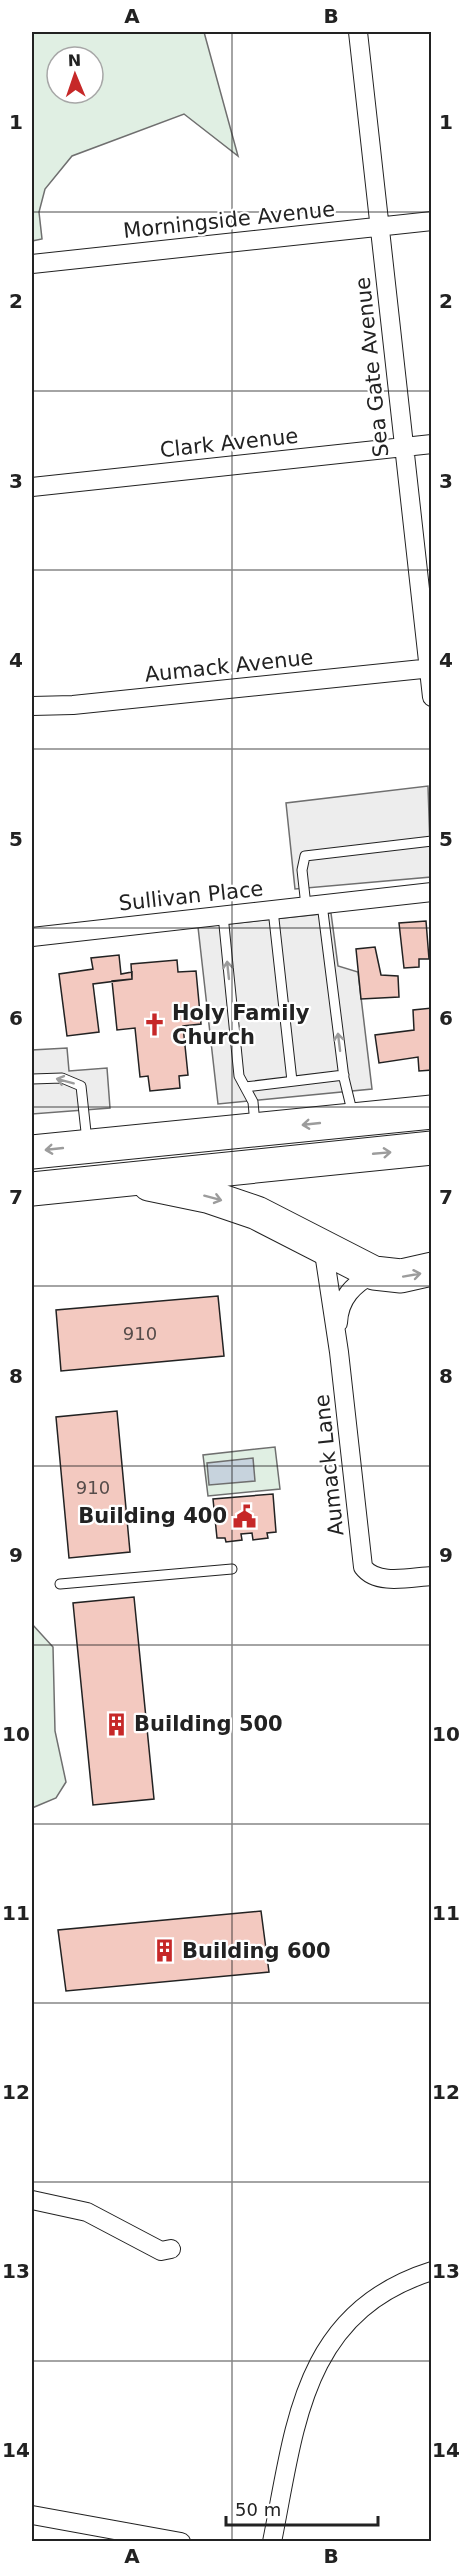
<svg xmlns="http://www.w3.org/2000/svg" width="463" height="2573" viewBox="0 0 463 2573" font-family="'DejaVu Sans',sans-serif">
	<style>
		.green { fill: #e0efe3; stroke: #6f6f6f; stroke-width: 1.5; fill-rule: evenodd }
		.parking { fill: #ededed; stroke: #6f6f6f; stroke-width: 1.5 }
		.water { fill: #c7d3dd; stroke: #6f6f6f; stroke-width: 1.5 }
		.building { fill: #f3c9c0; stroke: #222; stroke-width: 1.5 }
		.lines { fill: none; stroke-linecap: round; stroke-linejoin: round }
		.lane-casing { stroke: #222; stroke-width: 11 }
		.street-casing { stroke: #222; stroke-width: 20 }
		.highway-casing { stroke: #222; stroke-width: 35 }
		.lane { stroke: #fff; stroke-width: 9 }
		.street { stroke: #fff; stroke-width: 18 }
		.highway { stroke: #fff; stroke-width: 33 }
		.oneway { stroke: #9c9c9c }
		.grid { fill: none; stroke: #222; stroke-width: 1.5; stroke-opacity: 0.55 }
		.labels { text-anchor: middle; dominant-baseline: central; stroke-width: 4.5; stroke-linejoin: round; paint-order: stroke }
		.number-label { font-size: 18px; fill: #564c4a }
		.street-label { font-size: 21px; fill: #222; stroke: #fff }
		.poi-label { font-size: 21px; font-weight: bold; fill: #222; stroke: #fff; text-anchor: start }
		.neatline { fill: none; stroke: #222; stroke-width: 2 }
		.grid-label { font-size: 20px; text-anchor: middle; font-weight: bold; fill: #222 }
	</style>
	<rect width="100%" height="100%" fill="#fff"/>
	<path class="green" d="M32,32h172l34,124 -54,-42 -112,42 -27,33 -6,23 3,27 -10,2zM57,57h36v36h-36z
		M275,1447l5,42 -72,7 -5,-41z
		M32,1624l21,23 2,84 11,51 -10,16 -24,10z"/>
	<path class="parking" d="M428,786l3,91 -136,12 -9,-86z
		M331,913l7,53 20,6 14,117 -154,15 -20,-177z
		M67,1048l2,23 38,-3 3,40 -78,6v-64z"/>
	<path class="water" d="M253,1458l2,23 -46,4 -2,-22z"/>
	<path class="building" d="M426,921l3,38h-10v8l-15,1 -5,-45z
		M375,947l6,28 17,1 1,21 -38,2 -5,-50z
		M119,955l2,19 11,-2v7l-39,5 6,48 -32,4 -8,-62 34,-5 -2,-11z
		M177,960l1,12 18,-1 5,53 -18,2 5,49 -9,1 1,12 -30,3 -2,-15 -8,1 -5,-49 -18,2 -5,-49 20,-2 -1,-15z
		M432,1008v62l-13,1 -1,-14 -39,6 -4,-28 39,-5 -1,-20z
		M218,1296l6,60 -163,15 -5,-61z
		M117,1411l13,141 -61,6 -13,-141z
		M273,1494l3,38 -9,1 1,5 -15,2 -1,-7 -11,1 1,6 -16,2 -1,-4h-8l-4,-39z
		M134,1597l20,202 -61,6 -20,-202z
		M261,1911l8,61 -203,19 -8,-61z"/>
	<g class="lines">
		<defs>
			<path id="lane" d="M322,904l22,174 9,37
				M306,906l-4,-36 3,-14 127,-15
				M273,910l19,171
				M223,915l16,161 14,26 2,22
				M32,1079l30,-1 19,8 6,55
				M245,1087l99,-12
				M60,1584l172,-15"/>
			<path id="street" d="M358,32l74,665
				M32,264l400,-43
				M32,487l400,-43
				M32,706l41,-1 359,-37
				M32,937l400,-45
				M323,1246l16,106 24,215c14,19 48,10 69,9
				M338,1323c1,-25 16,-39 36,-50
				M32,2200l55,12 74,39 10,-2
				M32,2515l149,27
				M272,2542c23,-114 29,-230 160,-271"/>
			<path id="highway" d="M32,1152l400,-40
				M149,1184l58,12 50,17 117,60 27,3 31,-7
				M32,1189l400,-41"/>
		</defs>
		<use href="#lane" class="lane-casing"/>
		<use href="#street" class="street-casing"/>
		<use href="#highway" class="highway-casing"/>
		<use href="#lane" class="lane"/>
		<use href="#street" class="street"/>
		<use href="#highway" class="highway"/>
	</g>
	<defs><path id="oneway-shaft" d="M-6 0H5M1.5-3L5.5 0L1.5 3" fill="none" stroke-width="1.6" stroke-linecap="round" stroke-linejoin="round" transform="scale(1.5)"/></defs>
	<g class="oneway">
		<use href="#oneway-shaft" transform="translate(228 970) rotate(-96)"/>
		<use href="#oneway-shaft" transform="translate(339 1042) rotate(-97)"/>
		<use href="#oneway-shaft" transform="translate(65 1081) rotate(-165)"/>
		<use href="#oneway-shaft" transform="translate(311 1124) rotate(174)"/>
		<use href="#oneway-shaft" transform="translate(54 1149) rotate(174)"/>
		<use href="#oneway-shaft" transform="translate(382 1153) rotate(-5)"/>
		<use href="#oneway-shaft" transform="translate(213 1198) rotate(15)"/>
		<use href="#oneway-shaft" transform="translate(412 1275) rotate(-10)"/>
	</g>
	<path class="grid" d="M232,32v2510M32,212h400M32,391h400M32,570h400M32,749h400M32,928h400M32,1107h400M32,1286h400M32,1466h400M32,1645h400M32,1824h400M32,2003h400M32,2182h400M32,2361h400"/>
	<defs>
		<symbol id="church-bare" viewBox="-9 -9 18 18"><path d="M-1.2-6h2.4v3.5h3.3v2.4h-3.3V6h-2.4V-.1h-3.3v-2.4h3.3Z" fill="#c62828" stroke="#fff" stroke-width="2.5" paint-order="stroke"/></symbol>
		<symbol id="civic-bare" viewBox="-9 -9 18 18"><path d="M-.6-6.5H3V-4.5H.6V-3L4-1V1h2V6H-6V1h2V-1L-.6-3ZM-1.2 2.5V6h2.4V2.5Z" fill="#c62828" stroke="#fff" stroke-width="2.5" paint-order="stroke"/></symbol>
		<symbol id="building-bare" viewBox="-9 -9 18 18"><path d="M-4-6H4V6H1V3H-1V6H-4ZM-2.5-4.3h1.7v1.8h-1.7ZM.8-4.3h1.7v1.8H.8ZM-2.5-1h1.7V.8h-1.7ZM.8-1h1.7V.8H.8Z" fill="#c62828" stroke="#fff" stroke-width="2.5" paint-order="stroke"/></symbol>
	</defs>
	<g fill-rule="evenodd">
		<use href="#church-bare" x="138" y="1008" width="33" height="33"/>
		<use href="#civic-bare" x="228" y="1500" width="33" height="33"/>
		<use href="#building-bare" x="100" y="1708" width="33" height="33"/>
		<use href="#building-bare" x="148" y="1934" width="33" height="33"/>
	</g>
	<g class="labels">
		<g class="number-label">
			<text x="140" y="1333">910</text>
			<text x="93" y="1487">910</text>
		</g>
		<g class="street-label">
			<text transform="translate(229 220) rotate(-6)">Morningside Avenue</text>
			<text transform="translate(372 367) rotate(-96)">Sea Gate Avenue</text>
			<text transform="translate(229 443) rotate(-6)">Clark Avenue</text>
			<text transform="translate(229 666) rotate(-6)">Aumack Avenue</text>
			<text transform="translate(191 896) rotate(-6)">Sullivan Place</text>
			<text transform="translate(329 1465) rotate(-96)">Aumack Lane</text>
		</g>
		<g class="poi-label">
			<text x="172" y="1013">Holy Family<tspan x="172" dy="24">Church</tspan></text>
			<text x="227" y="1516" text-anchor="end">Building 400</text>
			<text x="134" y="1724">Building 500</text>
			<text x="182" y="1951">Building 600</text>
		</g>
	</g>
	<rect width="463" height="2573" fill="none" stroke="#ffffff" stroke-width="66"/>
	<g transform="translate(75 75) rotate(358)"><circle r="28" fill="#ffffff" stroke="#a7a7a7" stroke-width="1.5"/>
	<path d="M0-4.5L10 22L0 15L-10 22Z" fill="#c62828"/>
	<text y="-9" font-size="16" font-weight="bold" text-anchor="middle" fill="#222222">N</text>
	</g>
	<path d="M226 2516v9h152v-9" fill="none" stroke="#222222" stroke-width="3"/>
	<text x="235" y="2516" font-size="18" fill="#222222" stroke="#ffffff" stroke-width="4.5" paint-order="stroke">50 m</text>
	<rect x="33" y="33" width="397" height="2507" class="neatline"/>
	<g class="grid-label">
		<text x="132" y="23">A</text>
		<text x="331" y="23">B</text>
		<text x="16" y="129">1</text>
		<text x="446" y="129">1</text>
		<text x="16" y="308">2</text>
		<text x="446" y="308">2</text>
		<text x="16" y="488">3</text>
		<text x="446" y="488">3</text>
		<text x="16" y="667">4</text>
		<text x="446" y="667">4</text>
		<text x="16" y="846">5</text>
		<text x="446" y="846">5</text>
		<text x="16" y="1025">6</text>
		<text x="446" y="1025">6</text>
		<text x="16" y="1204">7</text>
		<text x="446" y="1204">7</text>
		<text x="16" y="1383">8</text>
		<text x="446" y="1383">8</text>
		<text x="16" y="1562">9</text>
		<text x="446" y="1562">9</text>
		<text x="16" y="1741">10</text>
		<text x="446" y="1741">10</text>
		<text x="16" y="1920">11</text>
		<text x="446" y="1920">11</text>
		<text x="16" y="2099">12</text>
		<text x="446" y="2099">12</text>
		<text x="16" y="2278">13</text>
		<text x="446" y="2278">13</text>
		<text x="16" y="2457">14</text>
		<text x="446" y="2457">14</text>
		<text x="132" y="2563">A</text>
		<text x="331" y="2563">B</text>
	</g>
</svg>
